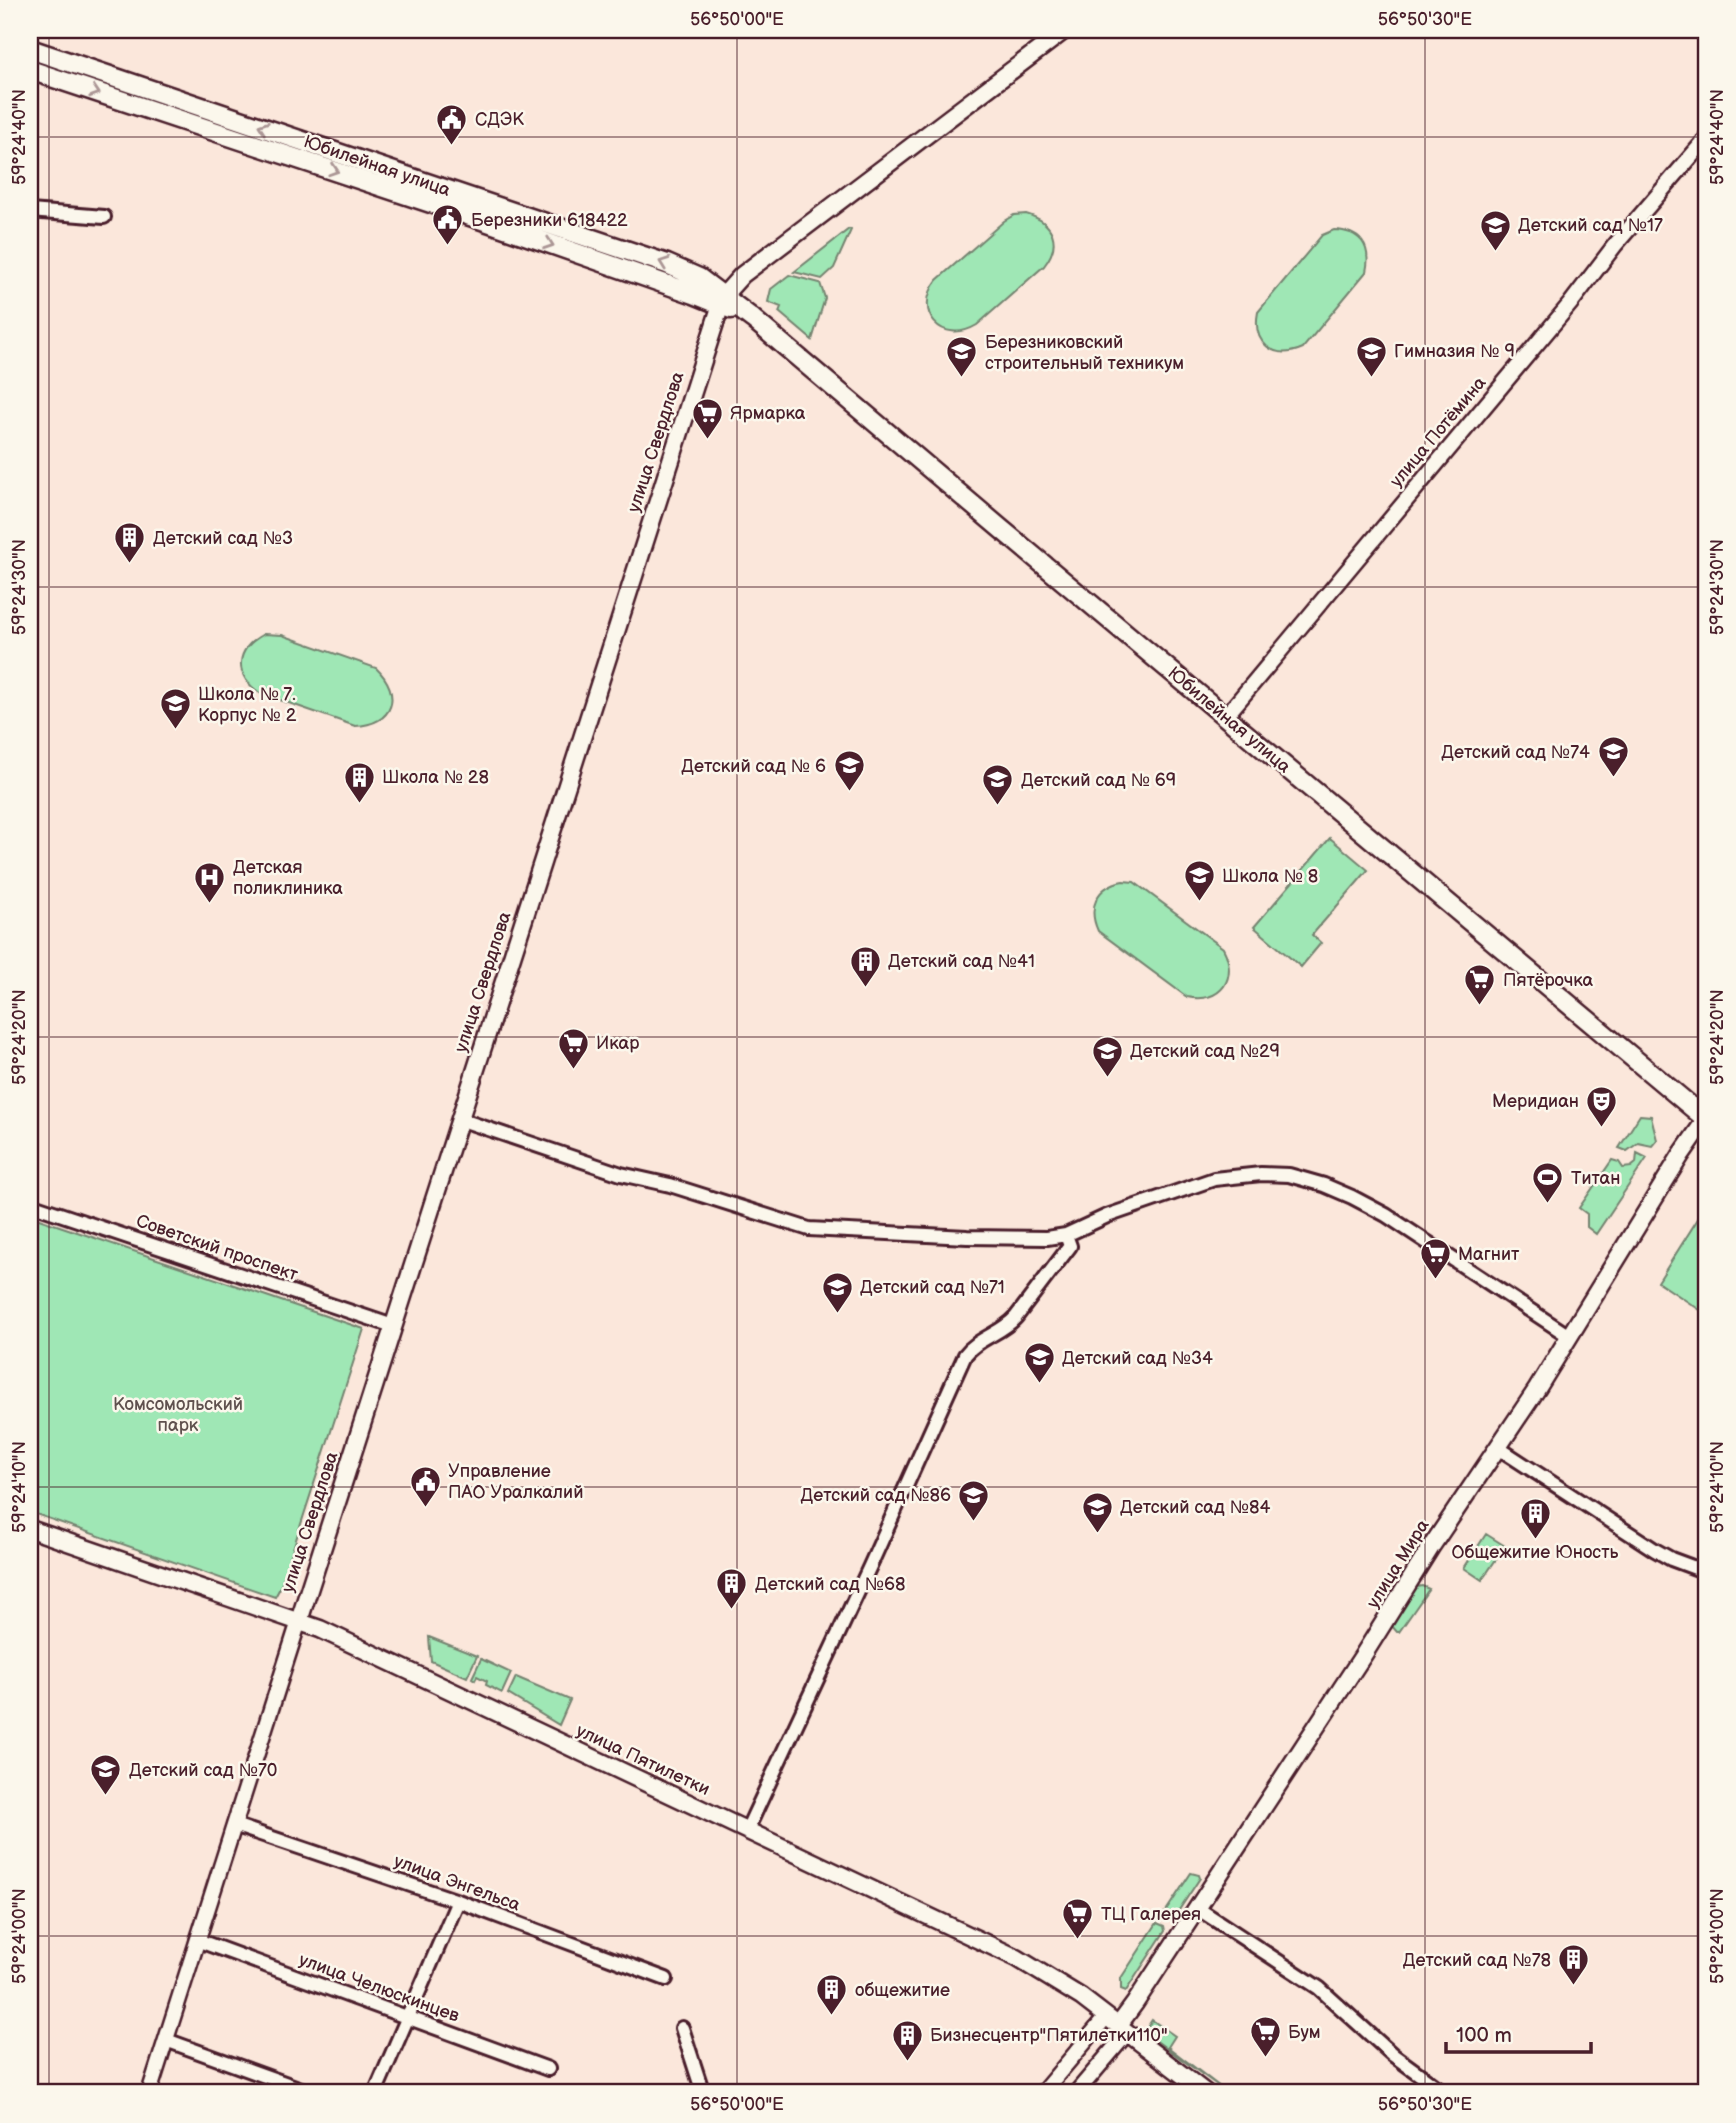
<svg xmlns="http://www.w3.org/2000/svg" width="1736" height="2123" viewBox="0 0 1736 2123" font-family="'Balsamiq Sans',sans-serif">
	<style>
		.green { fill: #9fe7b5; stroke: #748370; stroke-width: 2 }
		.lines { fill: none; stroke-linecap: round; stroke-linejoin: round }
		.minor-casing { stroke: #4a1f2b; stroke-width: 18 }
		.tertiary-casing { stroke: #4a1f2b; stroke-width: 19 }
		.secondary-casing { stroke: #4a1f2b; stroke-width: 21 }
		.primary-casing { stroke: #4a1f2b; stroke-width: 23 }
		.minor { stroke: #fbf7ec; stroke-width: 12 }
		.tertiary { stroke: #fbf7ec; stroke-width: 14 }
		.secondary { stroke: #fbf7ec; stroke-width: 16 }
		.primary { stroke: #fbf7ec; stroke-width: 18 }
		.oneway { stroke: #ab9695 }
		.ticks { fill: none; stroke: #4a1f2b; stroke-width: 2; stroke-opacity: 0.45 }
		.labels { text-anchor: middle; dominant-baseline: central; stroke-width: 5; stroke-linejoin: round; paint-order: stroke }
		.poi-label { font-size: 18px; fill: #4a1f2b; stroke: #fbf7ec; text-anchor: start }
		.street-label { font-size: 18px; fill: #4a1f2b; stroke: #fbf7ec }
		.park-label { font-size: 18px; fill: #5f514e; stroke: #fbf7ec }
		.neatline { fill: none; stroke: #4a1f2b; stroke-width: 2.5 }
		.ticks-label { font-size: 18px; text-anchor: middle; fill: #4a1f2b }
	</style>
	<rect width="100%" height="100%" fill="#fbe7db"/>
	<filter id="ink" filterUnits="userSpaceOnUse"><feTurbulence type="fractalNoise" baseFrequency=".0143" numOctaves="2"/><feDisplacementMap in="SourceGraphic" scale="14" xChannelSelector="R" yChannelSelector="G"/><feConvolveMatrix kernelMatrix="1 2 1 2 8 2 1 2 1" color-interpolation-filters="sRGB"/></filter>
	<g filter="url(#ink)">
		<path class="green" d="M1026,214c28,8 36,29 18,52l-67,59c-35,21 -65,-13 -40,-45l67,-59 10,-6z
			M849,229l2,1 -17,38 -12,11 -28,-7z
			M1334,230c26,1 38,15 32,42l-63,76c-30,13 -51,-5 -45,-36l64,-77z
			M789,275l31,8 5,15 -13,42 -33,-28 2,-5 -13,-5 3,-13z
			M264,634l18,1 94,33c27,26 18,57 -21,58l-95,-33c-27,-18 -25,-44 4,-59z
			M1330,838l38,32 -56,65 9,8 -20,24 -47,-40z
			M1123,881l11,1 89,66c16,30 -2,56 -36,49l-89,-66c-11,-24 -1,-45 25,-50z
			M1640,1115l11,1 6,24 -5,6 -14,-3 -11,8 -8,-3z
			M1637,1153l10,5 -51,76 -9,-7v-13l-8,-6 33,-48 7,2 4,6 8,-1 5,-4z
			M1706,1206v108l-48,-32z
			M30,1216l334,113 -83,257 -6,11 -245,-85z
			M1486,1534l19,12 -23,34 -18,-12z
			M1422,1586l7,3 -30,43h-2l-6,-7 25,-38z
			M429,1637l48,19 -10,21 -36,-16z
			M481,1659l30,14 -9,20 -16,-8 1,-4 -10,-5 -2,4 -3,-2z
			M516,1677l54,23 -11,25 -51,-31z
			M1191,1873l8,2 1,3 -25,38 -13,1z
			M1157,1923l7,3 1,5 -39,60 -5,-2v-11z
			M1152,2020l23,16 -7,11 60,46 -84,-61z"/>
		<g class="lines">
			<defs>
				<path id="minor" d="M30,211l74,6
					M459,1119l162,55 49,11 139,44 158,8 80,1 19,-3 41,-19 107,-37 47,-5 28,1 35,10 28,12 34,18 183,121
					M30,1204l363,122
					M1497,1447l158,103 16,9 35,13
					M234,1825l224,76 208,78
					M747,1830l123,-264 95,-211c14,-18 36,-21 51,-38l54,-71 -4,-11
					M1197,1908l122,80 74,67 52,38
					M197,1940l351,129
					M682,2028l21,65
					M166,2040l146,53
					M375,2093l83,-192"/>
				<path id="tertiary" d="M1225,717l345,-413 45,-59 91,-106
					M149,2093l150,-472
					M1042,2093l64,-76
					M1076,2093l51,-60"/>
				<path id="secondary" d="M30,1529l290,100 697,329 64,39 125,96
					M299,1621l425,-1326 18,-20 323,-245
					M1118,2026l17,-23 229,-349 67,-107 106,-158 144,-234 25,-36"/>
				<path id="primary" d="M30,49l637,215 32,14 54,41 247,209 706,591
					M30,70l452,150 212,74 37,15"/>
			</defs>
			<use href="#minor" class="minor-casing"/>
			<use href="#tertiary" class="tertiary-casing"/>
			<use href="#secondary" class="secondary-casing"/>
			<use href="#primary" class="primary-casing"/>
			<use href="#minor" class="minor"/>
			<use href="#tertiary" class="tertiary"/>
			<use href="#secondary" class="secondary"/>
			<use href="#primary" class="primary"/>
		</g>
		<defs><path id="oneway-chevron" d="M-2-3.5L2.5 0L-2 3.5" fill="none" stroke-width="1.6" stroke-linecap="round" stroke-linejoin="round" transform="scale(1.75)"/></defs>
		<g class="oneway">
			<use href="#oneway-chevron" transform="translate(95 92) rotate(18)"/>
			<use href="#oneway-chevron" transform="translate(263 127) rotate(-161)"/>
			<use href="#oneway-chevron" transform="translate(334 170) rotate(18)"/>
			<use href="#oneway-chevron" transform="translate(549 244) rotate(19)"/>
			<use href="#oneway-chevron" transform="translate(664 263) rotate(-160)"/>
		</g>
	</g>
	<path class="ticks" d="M49,30v2063M737,30v2063M1425,30v2063M30,137h1676M30,587h1676M30,1037h1676M30,1487h1676M30,1936h1676"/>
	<defs>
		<symbol id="civic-pin" viewBox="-11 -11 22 30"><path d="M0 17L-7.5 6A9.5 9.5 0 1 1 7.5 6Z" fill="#4a1f2b" stroke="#fbf7ec"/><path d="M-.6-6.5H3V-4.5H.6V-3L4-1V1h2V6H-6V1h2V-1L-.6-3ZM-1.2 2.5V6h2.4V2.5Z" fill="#fff"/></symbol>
		<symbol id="school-pin" viewBox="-11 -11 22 30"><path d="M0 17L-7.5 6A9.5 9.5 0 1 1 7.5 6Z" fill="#4a1f2b" stroke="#fbf7ec"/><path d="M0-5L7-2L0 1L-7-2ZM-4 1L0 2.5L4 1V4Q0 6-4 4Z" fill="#fff"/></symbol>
		<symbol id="university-pin" viewBox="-11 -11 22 30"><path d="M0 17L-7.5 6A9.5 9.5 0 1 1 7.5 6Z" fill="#4a1f2b" stroke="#fbf7ec"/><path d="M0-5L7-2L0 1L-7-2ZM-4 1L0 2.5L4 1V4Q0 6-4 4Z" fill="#fff"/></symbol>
		<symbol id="supermarket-pin" viewBox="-11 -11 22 30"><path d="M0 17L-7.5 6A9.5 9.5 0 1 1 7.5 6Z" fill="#4a1f2b" stroke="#fbf7ec"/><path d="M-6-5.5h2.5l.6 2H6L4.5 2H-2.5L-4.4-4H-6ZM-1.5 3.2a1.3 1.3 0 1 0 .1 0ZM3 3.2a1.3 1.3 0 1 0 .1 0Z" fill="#fff"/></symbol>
		<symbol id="building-pin" viewBox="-11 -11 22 30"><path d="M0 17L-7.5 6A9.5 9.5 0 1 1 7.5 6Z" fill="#4a1f2b" stroke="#fbf7ec"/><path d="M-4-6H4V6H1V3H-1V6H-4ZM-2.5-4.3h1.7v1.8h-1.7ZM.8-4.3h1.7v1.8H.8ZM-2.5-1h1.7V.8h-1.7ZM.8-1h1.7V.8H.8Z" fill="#fff"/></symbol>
		<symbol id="hospital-pin" viewBox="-11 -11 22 30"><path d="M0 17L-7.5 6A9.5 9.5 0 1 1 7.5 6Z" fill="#4a1f2b" stroke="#fbf7ec"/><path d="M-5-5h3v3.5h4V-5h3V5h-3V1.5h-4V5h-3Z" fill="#fff"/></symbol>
		<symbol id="theatre-pin" viewBox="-11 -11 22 30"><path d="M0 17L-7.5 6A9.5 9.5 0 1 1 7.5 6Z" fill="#4a1f2b" stroke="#fbf7ec"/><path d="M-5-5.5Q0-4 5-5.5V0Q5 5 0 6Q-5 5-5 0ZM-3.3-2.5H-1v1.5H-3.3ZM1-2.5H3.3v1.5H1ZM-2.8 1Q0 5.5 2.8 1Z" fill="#fff"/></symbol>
		<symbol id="stadium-pin" viewBox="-11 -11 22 30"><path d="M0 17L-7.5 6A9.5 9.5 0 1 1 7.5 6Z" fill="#4a1f2b" stroke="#fbf7ec"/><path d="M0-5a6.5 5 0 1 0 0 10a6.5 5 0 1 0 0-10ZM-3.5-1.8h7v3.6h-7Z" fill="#fff"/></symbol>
	</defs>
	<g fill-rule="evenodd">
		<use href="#civic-pin" x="434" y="102" width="35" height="47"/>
		<use href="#civic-pin" x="430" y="202" width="35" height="47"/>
		<use href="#school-pin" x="1478" y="208" width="35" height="47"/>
		<use href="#school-pin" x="1354" y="334" width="35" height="47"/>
		<use href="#university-pin" x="944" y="334" width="35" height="47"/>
		<use href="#supermarket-pin" x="690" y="396" width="35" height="47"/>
		<use href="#building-pin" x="112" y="520" width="35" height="47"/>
		<use href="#school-pin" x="158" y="686" width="35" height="47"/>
		<use href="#school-pin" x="1596" y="734" width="35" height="47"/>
		<use href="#school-pin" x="832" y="748" width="35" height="47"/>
		<use href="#building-pin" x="342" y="760" width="35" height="47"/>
		<use href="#school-pin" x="980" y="762" width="35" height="47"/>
		<use href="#school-pin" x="1182" y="858" width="35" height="47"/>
		<use href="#hospital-pin" x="192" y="860" width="35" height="47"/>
		<use href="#building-pin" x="848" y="944" width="35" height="47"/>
		<use href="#supermarket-pin" x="1462" y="962" width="35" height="47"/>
		<use href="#supermarket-pin" x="556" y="1026" width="35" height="47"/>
		<use href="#school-pin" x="1090" y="1034" width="35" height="47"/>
		<use href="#theatre-pin" x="1584" y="1084" width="35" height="47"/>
		<use href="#stadium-pin" x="1530" y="1160" width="35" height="47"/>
		<use href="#supermarket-pin" x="1418" y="1236" width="35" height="47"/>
		<use href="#school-pin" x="820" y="1270" width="35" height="47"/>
		<use href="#school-pin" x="1022" y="1340" width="35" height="47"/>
		<use href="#civic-pin" x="408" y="1464" width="35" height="47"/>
		<use href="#school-pin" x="956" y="1478" width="35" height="47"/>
		<use href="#school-pin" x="1080" y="1490" width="35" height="47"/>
		<use href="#building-pin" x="1518" y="1496" width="35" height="47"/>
		<use href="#building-pin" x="714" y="1566" width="35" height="47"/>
		<use href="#school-pin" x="88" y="1752" width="35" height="47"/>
		<use href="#supermarket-pin" x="1060" y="1896" width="35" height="47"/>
		<use href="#building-pin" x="1556" y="1942" width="35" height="47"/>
		<use href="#building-pin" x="814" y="1972" width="35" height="47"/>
		<use href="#supermarket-pin" x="1248" y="2014" width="35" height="47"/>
		<use href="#building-pin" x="890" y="2018" width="35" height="47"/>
	</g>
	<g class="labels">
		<g class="poi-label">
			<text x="475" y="119">СДЭК</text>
			<text x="471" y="220">Березники 618422</text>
			<text x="1518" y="225">Детский сад №17</text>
			<text x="985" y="342">Березниковский<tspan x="985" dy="21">строительный техникум</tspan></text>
			<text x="1394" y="351">Гимназия № 9</text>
			<text x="730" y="413">Ярмарка</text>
			<text x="153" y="538">Детский сад №3</text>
			<text x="198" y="694">Школа № 7.<tspan x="198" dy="21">Корпус № 2</tspan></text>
			<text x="1590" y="752" text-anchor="end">Детский сад №74</text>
			<text x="826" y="766" text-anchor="end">Детский сад № 6</text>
			<text x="382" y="777">Школа № 28</text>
			<text x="1021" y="780">Детский сад № 69</text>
			<text x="233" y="867">Детская<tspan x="233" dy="21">поликлиника</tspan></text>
			<text x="1222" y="876">Школа № 8</text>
			<text x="888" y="961">Детский сад №41</text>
			<text x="1503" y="980">Пятёрочка</text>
			<text x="596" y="1043">Икар</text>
			<text x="1130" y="1051">Детский сад №29</text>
			<text x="1579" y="1101" text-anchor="end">Меридиан</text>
			<text x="1571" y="1178">Титан</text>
			<text x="1458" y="1254">Магнит</text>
			<text x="860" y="1287">Детский сад №71</text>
			<text x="1062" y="1358">Детский сад №34</text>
			<text x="448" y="1471">Управление<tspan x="448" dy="21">ПАО Уралкалий</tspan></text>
			<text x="951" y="1495" text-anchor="end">Детский сад №86</text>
			<text x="1120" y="1507">Детский сад №84</text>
			<text x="1535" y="1552" text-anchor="middle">Общежитие Юность</text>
			<text x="755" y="1584">Детский сад №68</text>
			<text x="129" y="1770">Детский сад №70</text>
			<text x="1101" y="1914">ТЦ Галерея</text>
			<text x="1551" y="1960" text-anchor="end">Детский сад №78</text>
			<text x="855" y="1990">общежитие</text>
			<text x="1288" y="2032">Бум</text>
			<text x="930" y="2035">Бизнесцентр"Пятилетки110"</text>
		</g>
		<g class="street-label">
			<text transform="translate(377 166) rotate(19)">Юбилейная улица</text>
			<text transform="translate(1438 432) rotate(-50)">улица Потёмина</text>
			<text transform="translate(656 442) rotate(-72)">улица Свердлова</text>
			<text transform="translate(1229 720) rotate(40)">Юбилейная улица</text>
			<text transform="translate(483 982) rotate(-72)">улица Свердлова</text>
			<text transform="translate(217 1248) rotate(19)">Советский проспект</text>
			<text transform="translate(310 1522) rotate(-72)">улица Свердлова</text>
			<text transform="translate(1398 1564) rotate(-58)">улица Мира</text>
			<text transform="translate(643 1760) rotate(25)">улица Пятилетки</text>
			<text transform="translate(457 1883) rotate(20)">улица Энгельса</text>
			<text transform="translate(379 1988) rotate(20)">улица Челюскинцев</text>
		</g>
		<g class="park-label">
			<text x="178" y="1404">Комсомольский<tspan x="178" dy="21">парк</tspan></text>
		</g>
	</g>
	<rect width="1736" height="2123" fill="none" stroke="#fbf7ec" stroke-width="77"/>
	<path d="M1446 2042v10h145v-10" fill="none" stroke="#4a1f2b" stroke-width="3.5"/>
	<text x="1456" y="2042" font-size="21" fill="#4a1f2b" stroke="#fbf7ec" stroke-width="5" paint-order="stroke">100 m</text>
	<rect x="38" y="38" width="1660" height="2046" class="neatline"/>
	<g class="ticks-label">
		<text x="737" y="25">56°50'00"E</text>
		<text x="1425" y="25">56°50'30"E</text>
		<text transform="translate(19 137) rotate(-90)" y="6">59°24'40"N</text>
		<text transform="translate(1717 137) rotate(-90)" y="6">59°24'40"N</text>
		<text transform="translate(19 587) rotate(-90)" y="6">59°24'30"N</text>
		<text transform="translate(1717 587) rotate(-90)" y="6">59°24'30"N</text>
		<text transform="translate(19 1037) rotate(-90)" y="6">59°24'20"N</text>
		<text transform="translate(1717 1037) rotate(-90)" y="6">59°24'20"N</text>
		<text transform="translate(19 1487) rotate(-90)" y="6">59°24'10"N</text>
		<text transform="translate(1717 1487) rotate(-90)" y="6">59°24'10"N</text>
		<text transform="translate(19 1936) rotate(-90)" y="6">59°24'00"N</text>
		<text transform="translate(1717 1936) rotate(-90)" y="6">59°24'00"N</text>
		<text x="737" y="2110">56°50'00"E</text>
		<text x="1425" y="2110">56°50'30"E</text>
	</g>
</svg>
